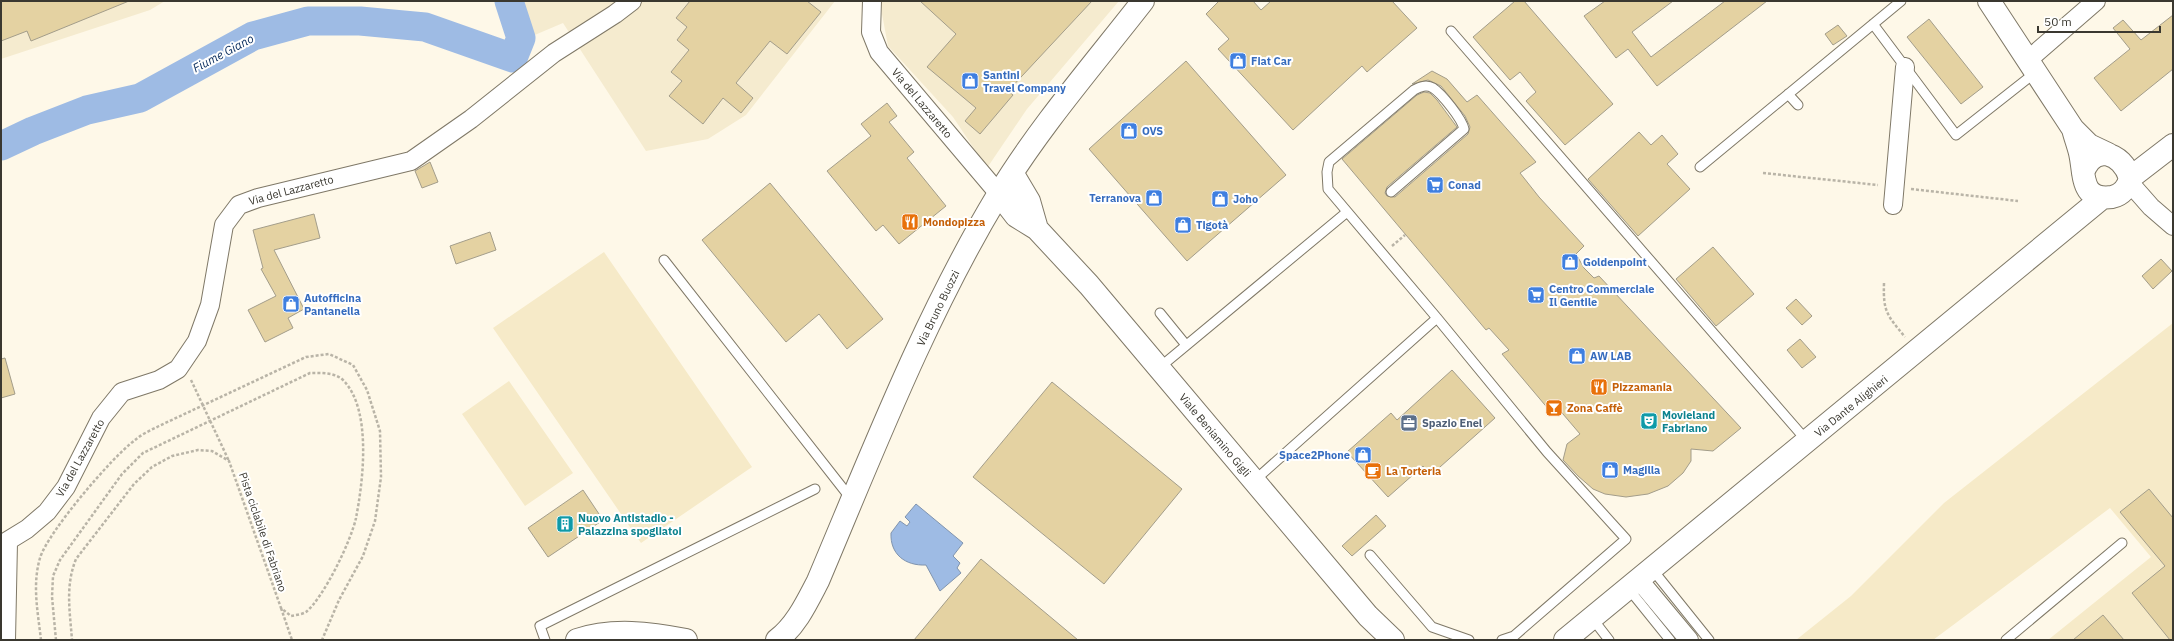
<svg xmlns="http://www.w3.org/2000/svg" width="2174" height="641" viewBox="0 0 2174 641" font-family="'IBM Plex Sans',sans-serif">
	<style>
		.built { fill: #f5ebcf }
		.green { fill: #f6eac8 }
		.water { fill: #9ebbe4; stroke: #8094ae }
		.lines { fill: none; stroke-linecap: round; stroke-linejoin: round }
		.river { stroke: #9ebbe4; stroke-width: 29 }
		.building { fill: #e4d2a2; stroke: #a39d8a }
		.lane-casing { stroke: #7f7867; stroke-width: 11 }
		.street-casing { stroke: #7f7867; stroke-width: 20 }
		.secondary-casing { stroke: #7f7867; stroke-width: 24 }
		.path { stroke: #b9b4a7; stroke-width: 2.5; stroke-dasharray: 3 2; stroke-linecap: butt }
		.lane { stroke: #fff; stroke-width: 9 }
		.street { stroke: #fff; stroke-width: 18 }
		.secondary { stroke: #fff; stroke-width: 22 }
		.labels { text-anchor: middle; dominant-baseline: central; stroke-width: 4; stroke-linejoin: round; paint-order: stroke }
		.shop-label { font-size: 11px; font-weight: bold; fill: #366cbe; stroke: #fff; text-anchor: start }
		.street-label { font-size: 11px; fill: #3a3830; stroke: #fff }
		.food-label { font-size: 11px; font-weight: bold; fill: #c56008; stroke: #fff; text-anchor: start }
		.culture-label { font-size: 11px; font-weight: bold; fill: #0d838f; stroke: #fff; text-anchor: start }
		.service-label { font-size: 11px; font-weight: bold; fill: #4e5e75; stroke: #fff; text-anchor: start }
		.water-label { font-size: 12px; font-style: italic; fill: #092d5e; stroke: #fff }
	</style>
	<rect width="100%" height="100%" fill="#fef8e8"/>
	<path class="built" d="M1,1h164l-15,9 -149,49z
		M519,1h316l-89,114 -38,24 -62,12 -83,-128 -33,14z
		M882,1h237l-92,108 -40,59 -34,-51 -65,-71 -6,-32z"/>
	<path class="green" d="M604,252l148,215 -111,76 -148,-215z
		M2173,323v317h-125l103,-83 -41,-49 -177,132h-137l55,-44 93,-93z
		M509,381l64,92 -48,33 -63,-92z"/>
	<path class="water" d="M916,504l47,39 -10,13 7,7 -3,5 4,5 -21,18 -14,-26c-21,1 -36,-11 -35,-32l9,-12 7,5 3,-4 -5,-5z"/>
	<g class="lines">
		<path class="river" d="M1,146l32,-15 54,-21 53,-12 113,-62 55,-15h52l65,6 88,31 8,-20 -12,-37"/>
	</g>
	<path class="building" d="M1,1h128l-98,40 -4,-10 -26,10z
		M690,1h117l14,11 -34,42 -17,-13 -34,42 17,15 -12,15 -18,-15 -20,26 -34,-28 13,-15 -11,-9 18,-22 -12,-10 10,-13 -11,-9z
		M920,1h172l-84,90 5,4 -33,39 -15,-13 11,-13 -49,-41 29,-33z
		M1219,1h34l8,9 10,-9h121l25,27 -50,44 -5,-6 -69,64 -75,-81 11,-10 -23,-25z
		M1515,1h9l89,103 -48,41 -39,-44 10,-9 -16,-20 -10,8 -37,-43z
		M1605,1h68l-41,31 19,25 74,-56h42l-110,85 -29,-37 -12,9 -32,-42z
		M2173,15v54l-52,42 -27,-33 36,-29 -17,-21 10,-8 18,20z
		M1929,19l54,68 -22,17 -54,-67z
		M1838,25l9,11 -14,9 -8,-11z
		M1186,61l100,114 -99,86 -98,-112z
		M1432,71l15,8 20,23 10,-7 59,67 -16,11 19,24 45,49 -8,8 8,14 10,10 5,-2 142,152 -28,23 -22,-2v12l-8,12 -15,13 -20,8 -22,3 -21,-3 -12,-5 -15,-13 -15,-16 4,-16 13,-10 -23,-27 -7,4 -48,-57 7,-4 -20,-22 -3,2 -144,-171 75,-64 7,-3 6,1 7,7 20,27 -70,60 -2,6 2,3 8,1 73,-63 2,-7 -5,-11 -24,-30 -13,-6 -16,4z
		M887,103l10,13 -8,6 25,30 -7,6 39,48 -47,38 -16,-19 -7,6 -49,-60 44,-35 -10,-12z
		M1639,132l12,13 11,-10 16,19 -11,10 23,25 -52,47 -50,-57z
		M430,162l8,20 -16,6 -7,-17z
		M770,183l113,136 -36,30 -28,-35 -33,28 -84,-102z
		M314,214l6,24 -46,12 30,59 -16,9 5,10 -28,14 -17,-32 28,-14 -15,-27 2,-1 -10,-38z
		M490,232l6,18 -40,14 -6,-18z
		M1713,247l41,47 -38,32 -40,-47z
		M2161,259l11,12 -19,18 -11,-13z
		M1796,299l16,17 -10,9 -16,-17z
		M1800,339l16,18 -14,11 -15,-18z
		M5,358l10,36 -14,4v-39z
		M1452,370l43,48 -64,57 -8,-9 -35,31 -41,-45 44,-39 6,7z
		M1052,382l130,107 -78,95 -131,-107z
		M2149,489l24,29v122h-3l-38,-47 33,-27 -45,-54z
		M583,490l20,30 -55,37 -20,-29z
		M1376,515l10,11 -34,30 -10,-10z
		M981,559l97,81h-164z
		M2103,615l21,25h-51z"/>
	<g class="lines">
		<defs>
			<path id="lane" d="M1873,24l83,111 80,-63
				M1451,31l356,410
				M1788,94l10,11
				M1700,167l201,-166
				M1391,192l73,-63c-2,-10 -22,-35 -31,-41 -7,-4 -13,-1 -19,2l-85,72 -2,10 1,17 109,129 110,134 79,87 -112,97 -12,4
				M664,260l188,240
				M1160,313l26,32
				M1159,368l188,-156
				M1254,481l183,-163
				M1370,555l62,72 37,13
				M1652,569l57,71
				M1628,588l42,52
				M1592,618l17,22
				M545,640l-5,-14 275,-137
				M2006,640l116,-97"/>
			<path id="street" d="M872,1l-1,31 8,20 120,142
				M2028,60l68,-59
				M2129,182l22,25 22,19
				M1893,205l12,-138
				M1,545l26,-16 20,-17 19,-25 35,-69 21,-26 37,-12 19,-11 19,-28 13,-36 14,-80 15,-20 19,-7 153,-37 60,-42 83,-66 61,-39 17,-13
				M1639,580l50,60
				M6,640l2,-98"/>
			<path id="secondary" d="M1989,1l84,128 16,16 19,9
				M2073,129c2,8 5,16 7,24 5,22 0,48 32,44 10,-2 16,-10 18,-19 -8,-26 -37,-35 -47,-5
				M1013,174l16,27 8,28
				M2130,178l43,-33
				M999,194l17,22 21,13 52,56 279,331 25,24
				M577,640c35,-12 74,-7 109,0
				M777,640c19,-14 30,-38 41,-59 55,-130 107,-265 180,-386 42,-69 96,-131 145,-194
				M1565,640l537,-442"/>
		</defs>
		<use href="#lane" class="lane-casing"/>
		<use href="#street" class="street-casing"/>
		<use href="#secondary" class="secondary-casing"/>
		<path class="path" d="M1763,173l115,12
			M1911,189l107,12
			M1392,246l13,-11
			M1884,283c-1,29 3,32 21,54
			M191,380l38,81
			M281,608l11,32
			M41,640c-3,-27 -9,-55 -1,-82 8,-26 72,-101 95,-118 7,-6 16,-10 24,-14l147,-69 23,-3 24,11 14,25 13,41 1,46 -6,44 -12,35 -24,44 -17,40
			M56,640l-4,-43 1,-21 7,-16 62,-86 21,-21 167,-80c11,0 26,-1 34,8 28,30 19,101 12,137 -5,23 -32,79 -50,94 -3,2 -10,3 -15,4l-10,-8 -52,-147 -17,-10 -14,-1 -26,6 -20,11 -18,17 -58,75c-11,27 -6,53 -4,81"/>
		<use href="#lane" class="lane"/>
		<use href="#street" class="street"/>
		<use href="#secondary" class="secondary"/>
	</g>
	<defs>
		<symbol id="shop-square" viewBox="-11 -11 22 22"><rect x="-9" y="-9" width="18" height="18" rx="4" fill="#3f7fe0" stroke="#fff"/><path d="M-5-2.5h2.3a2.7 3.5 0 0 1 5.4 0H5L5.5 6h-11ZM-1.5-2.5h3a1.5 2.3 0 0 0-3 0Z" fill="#fff"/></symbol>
		<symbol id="supermarket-square" viewBox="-11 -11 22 22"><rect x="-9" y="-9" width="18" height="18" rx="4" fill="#3f7fe0" stroke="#fff"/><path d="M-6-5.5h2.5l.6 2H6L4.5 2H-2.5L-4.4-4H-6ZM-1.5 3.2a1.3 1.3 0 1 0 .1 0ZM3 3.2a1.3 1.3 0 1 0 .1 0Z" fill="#fff"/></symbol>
		<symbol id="restaurant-square" viewBox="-11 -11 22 22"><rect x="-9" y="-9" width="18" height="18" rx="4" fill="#e8710a" stroke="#fff"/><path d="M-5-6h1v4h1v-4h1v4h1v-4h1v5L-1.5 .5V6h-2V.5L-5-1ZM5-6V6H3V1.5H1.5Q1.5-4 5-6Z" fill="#fff"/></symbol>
		<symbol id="bar-square" viewBox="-11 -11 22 22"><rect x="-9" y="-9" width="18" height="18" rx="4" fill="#e8710a" stroke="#fff"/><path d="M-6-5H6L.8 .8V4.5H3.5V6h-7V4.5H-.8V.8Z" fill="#fff"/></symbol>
		<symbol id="theatre-square" viewBox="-11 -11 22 22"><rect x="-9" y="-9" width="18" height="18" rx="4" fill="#0f9aa8" stroke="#fff"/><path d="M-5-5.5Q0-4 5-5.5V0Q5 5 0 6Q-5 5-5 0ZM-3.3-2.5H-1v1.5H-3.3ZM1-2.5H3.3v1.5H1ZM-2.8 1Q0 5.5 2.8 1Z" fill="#fff"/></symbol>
		<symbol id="office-square" viewBox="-11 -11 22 22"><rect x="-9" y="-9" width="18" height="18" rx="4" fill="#5c6f8a" stroke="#fff"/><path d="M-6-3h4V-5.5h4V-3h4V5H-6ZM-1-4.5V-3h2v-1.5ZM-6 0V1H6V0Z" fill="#fff"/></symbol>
		<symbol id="cafe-square" viewBox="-11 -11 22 22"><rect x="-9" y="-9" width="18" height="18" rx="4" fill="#e8710a" stroke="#fff"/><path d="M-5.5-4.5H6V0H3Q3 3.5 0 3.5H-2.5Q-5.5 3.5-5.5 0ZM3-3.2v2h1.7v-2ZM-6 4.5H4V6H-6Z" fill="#fff"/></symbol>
		<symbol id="building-square" viewBox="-11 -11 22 22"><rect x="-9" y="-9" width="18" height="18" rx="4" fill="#0f9aa8" stroke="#fff"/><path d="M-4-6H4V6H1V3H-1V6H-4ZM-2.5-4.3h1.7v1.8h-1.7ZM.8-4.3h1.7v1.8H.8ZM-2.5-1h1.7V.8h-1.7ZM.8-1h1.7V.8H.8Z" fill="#fff"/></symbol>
	</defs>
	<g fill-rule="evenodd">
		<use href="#shop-square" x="1228" y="51" width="20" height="20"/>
		<use href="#shop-square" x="960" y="71" width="20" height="20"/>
		<use href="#shop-square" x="1119" y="121" width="20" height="20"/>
		<use href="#supermarket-square" x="1425" y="175" width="20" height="20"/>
		<use href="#shop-square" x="1144" y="188" width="20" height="20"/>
		<use href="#shop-square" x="1210" y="189" width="20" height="20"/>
		<use href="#restaurant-square" x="900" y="212" width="20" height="20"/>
		<use href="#shop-square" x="1173" y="215" width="20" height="20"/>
		<use href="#shop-square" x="1560" y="252" width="20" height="20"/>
		<use href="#supermarket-square" x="1526" y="285" width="20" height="20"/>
		<use href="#shop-square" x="281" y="294" width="20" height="20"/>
		<use href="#shop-square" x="1567" y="346" width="20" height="20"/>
		<use href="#restaurant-square" x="1589" y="377" width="20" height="20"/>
		<use href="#bar-square" x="1544" y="398" width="20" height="20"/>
		<use href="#theatre-square" x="1639" y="411" width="20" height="20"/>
		<use href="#office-square" x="1399" y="413" width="20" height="20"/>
		<use href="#shop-square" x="1353" y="445" width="20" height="20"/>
		<use href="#shop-square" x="1600" y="460" width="20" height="20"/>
		<use href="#cafe-square" x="1363" y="461" width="20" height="20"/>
		<use href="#building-square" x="555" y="514" width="20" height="20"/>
	</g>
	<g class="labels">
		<g class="shop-label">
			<text x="1251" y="61">Fiat Car</text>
			<text x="983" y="75">Santini<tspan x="983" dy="13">Travel Company</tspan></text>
			<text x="1142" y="131">OVS</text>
			<text x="1448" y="185">Conad</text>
			<text x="1141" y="198" text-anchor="end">Terranova</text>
			<text x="1233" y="199">Joho</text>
			<text x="1196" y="225">Tigotà</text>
			<text x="1583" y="262">Goldenpoint</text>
			<text x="1549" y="289">Centro Commerciale<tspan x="1549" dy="13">Il Gentile</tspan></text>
			<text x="304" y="298">Autofficina<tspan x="304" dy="13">Pantanella</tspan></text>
			<text x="1590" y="356">AW LAB</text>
			<text x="1350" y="455" text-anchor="end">Space2Phone</text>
			<text x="1623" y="470">Magilla</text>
		</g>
		<g class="street-label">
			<text transform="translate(922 103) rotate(50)">Via del Lazzaretto</text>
			<text transform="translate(291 190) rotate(-15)">Via del Lazzaretto</text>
			<text transform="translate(938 308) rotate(-64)">Via Bruno Buozzi</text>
			<text transform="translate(1851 406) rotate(-39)">Via Dante Alighieri</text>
			<text transform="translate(1215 435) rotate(50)">Viale Beniamino Gigli</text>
			<text transform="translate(80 458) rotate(-61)">Via del Lazzaretto</text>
			<text transform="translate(263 532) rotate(71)">Pista ciclabile di Fabriano</text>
		</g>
		<g class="food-label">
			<text x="923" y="222">Mondopizza</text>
			<text x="1612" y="387">Pizzamania</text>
			<text x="1567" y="408">Zona Caffè</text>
			<text x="1386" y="471">La Torteria</text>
		</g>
		<g class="culture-label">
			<text x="1662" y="415">Movieland<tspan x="1662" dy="13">Fabriano</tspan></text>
			<text x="578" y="518">Nuovo Antistadio -<tspan x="578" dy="13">Palazzina spogliatoi</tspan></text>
		</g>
		<g class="service-label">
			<text x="1422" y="423">Spazio Enel</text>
		</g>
		<g class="water-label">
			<text transform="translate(223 53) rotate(-28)">Fiume Giano</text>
		</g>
	</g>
	<rect width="2174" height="641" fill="none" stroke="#3a3830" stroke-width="4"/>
	<path d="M2038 26v6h122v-6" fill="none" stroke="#3a3830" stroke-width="2"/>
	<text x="2044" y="26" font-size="12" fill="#3a3830" stroke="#ffffff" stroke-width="3" paint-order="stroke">50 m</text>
</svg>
